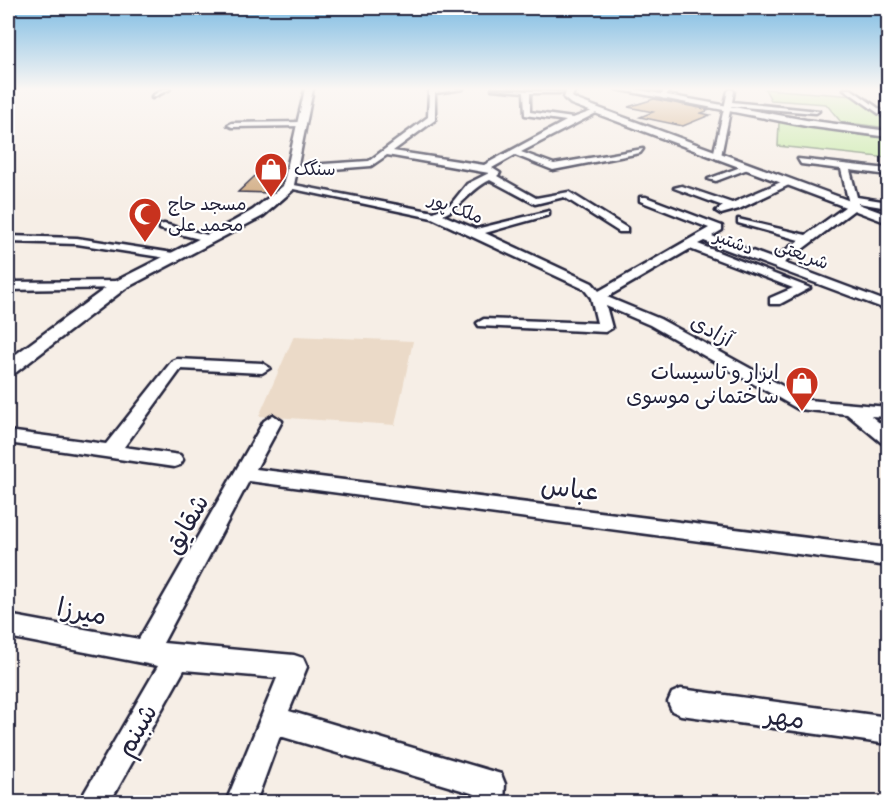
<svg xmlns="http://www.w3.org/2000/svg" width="896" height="810" viewBox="0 0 896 810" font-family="Itim,'Playpen Sans Arabic',sans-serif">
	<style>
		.built { fill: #ebdac8 }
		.green { fill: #c5eaa4; stroke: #748670; stroke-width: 1.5 }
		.building { fill: #d1ac83; stroke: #22223b; stroke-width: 1.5 }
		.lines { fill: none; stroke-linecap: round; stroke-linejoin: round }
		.minor-casing { stroke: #22223b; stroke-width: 5 }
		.tertiary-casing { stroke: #22223b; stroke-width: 5 }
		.minor { fill: #fff; fill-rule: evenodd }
		.tertiary { fill: #fff; fill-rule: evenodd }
		.labels { text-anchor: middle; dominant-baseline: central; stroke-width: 4.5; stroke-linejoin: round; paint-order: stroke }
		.far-poi-label { font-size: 18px; fill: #22223b; stroke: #fff; text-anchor: start }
		.far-street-label { font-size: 18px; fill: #22223b; stroke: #fff }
		.street-label { font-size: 21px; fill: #22223b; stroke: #fff }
		.poi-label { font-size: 21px; fill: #22223b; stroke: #fff; text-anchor: end }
		.near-street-label { font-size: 26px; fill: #22223b; stroke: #fff }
	</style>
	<rect width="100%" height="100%" fill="#f6eee6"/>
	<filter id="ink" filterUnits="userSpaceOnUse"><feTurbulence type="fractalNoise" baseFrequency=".0167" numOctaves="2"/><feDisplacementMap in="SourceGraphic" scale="12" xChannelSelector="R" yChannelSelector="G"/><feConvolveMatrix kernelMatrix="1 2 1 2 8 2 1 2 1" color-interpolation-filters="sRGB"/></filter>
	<g filter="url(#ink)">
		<path class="built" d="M294,336l119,5 -18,84 -136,-9z"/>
		<path class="green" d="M765,89l90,7 33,25v7l-47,-6 -15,-18 -55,-4z
			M779,122l109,14v22l-110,-12z"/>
		<path class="building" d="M654,99l56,11 -9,3 9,2 -27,11 -43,-9 13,-5 -25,-5z
			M255,176l28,2 -2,7 -11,8 -32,-1z"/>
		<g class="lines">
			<defs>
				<path id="minor" d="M163,89h7l-18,9v-2z
					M432,89h31l-28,4v27l-42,31 91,14 82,-44 -41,-6 -1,-23 -32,-3 81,4h-43v19l43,6 22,-8 5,1 -79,41 33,12 89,-15 -3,4 -87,17 -38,-15 -23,13 8,5 -3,3 39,22 33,-6 58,36v4h-8l-55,-35 -29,7 -45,-24c-22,11 -25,25 -47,35l33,14 73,-18v4l-64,18 107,50 7,8 110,-63 -69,-27v-4h6l76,29v4l-10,6 62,23 25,-19 -61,-17v-4l68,16 43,-31 -8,-35 -40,-5 -3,-5 90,10v6l-38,-5 7,27 31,5v6l-30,-5v4l-74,56 104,39v8l-184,-69 -6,3 112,44 -30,16h-10v-6l23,-10 -103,-39 -83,48 53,22 148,81 80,7v10l-17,-1 17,14v15l-6,-2 -35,-29 -49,-5 -148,-84 -44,-19 6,22 -7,4 -126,-6 -2,-3 7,-4 113,4 -6,-25 -7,-9 -152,-71 -148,-31 5,-3 145,28 17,-8 16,-20 22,-11 -102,-18 -16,11 -77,6 -4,-3 4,-3 75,-5 59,-44 1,-26z
					M664,89h6l-6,10 -3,-2z
					M731,89l3,2 -2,11 87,9 -3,2 -85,-7 -10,50 -4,3 -4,-3 15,-65z
					M844,89h7l37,26v5z
					M305,122l-3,4 -70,1 -4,-2 4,-2z
					M746,165l7,2 -37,14 -8,-2z
					M788,179l5,3 -2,2 -52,25 -18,5 -5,-3 7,-5 -49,-18 8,-2 50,17z
					M164,224l51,13 2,2 -6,3 -51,-13v-4z
					M8,236l69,2 96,15 6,3 -6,3 -96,-15 -69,-2z
					M120,281l6,4 -2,3 -116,2v-8z
					M177,359l85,4 8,5 -8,5 -81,-4 -57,78 56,8 3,5 -3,5 -6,2 -166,-24v-12l98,13 66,-83z
					M273,415l9,6 -26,48 632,79v18l-639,-85 -86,162 131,12 9,3 4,9 -18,44 212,63 4,10 -1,18h-30l1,-8 -195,-58 -24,66h-30l51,-124 -93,-8 -74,132h-31l79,-136 -150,-29v-22l131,24 125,-218z
					M681,689l207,28v27l-207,-29 -9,-4 -4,-9 4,-9z"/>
				<path id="tertiary" d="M305,89h8l-20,101 -30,26 -137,72 -111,85 -7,2v-15l106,-78 120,-61 19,-11 30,-24z
					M567,89h8l-3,8 5,3 311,115v8l-317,-119 -7,-6z
					M616,89h18l172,31 82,11v6l-82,-11z"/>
			</defs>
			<use href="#minor" class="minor-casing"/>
			<use href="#tertiary" class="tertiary-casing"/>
			<use href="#minor" class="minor"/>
			<use href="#tertiary" class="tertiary"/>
		</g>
	</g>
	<linearGradient id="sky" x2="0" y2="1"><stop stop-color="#7cbbe3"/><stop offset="0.44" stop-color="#fbf7f4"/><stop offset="1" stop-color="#fbf7f4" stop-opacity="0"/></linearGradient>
	<rect width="896" height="202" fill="url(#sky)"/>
	<defs>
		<symbol id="shop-pin" viewBox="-11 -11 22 30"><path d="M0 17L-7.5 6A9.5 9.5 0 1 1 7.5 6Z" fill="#c8321e" stroke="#fff"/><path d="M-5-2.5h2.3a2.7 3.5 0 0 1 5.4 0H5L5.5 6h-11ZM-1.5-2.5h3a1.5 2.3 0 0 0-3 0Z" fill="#fff"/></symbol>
		<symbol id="mosque-pin" viewBox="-11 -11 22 30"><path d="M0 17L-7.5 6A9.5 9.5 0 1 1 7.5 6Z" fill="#c8321e" stroke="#fff"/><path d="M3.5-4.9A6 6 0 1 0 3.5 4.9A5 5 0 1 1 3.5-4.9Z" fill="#fff"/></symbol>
	</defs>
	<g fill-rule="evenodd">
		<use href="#shop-pin" x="252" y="150" width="38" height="52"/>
		<use href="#mosque-pin" x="126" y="195" width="38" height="52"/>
		<use href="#shop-pin" x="783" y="364" width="38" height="52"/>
	</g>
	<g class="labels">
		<g class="far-poi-label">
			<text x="294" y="169">سنگک</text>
			<text x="168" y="204">مسجد حاج<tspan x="168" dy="21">محمد علی</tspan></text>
		</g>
		<g class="far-street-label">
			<text transform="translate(456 208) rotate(21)">ملک پور</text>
			<text transform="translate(734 242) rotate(21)">دشتبر</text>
			<text transform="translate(802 254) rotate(21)">شریعتی</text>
		</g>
		<g class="street-label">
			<text transform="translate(712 330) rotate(29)">آزادی</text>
		</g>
		<g class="poi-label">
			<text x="779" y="371">ابزار و تاسیسات<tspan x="779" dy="24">ساختمانی موسوی</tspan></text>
		</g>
		<g class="near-street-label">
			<text transform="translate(570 488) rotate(7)">عباس</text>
			<text transform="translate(186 524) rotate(-61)">شقایق</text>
			<text transform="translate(82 611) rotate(11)">میرزا</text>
			<text transform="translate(785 717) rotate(8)">مهر</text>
			<text transform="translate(136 730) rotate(-60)">شبنم</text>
		</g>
	</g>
	<rect width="896" height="810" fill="none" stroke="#fff" stroke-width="30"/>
	<rect x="15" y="15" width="866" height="780" fill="none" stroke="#22223b" stroke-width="2" filter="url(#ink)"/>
</svg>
